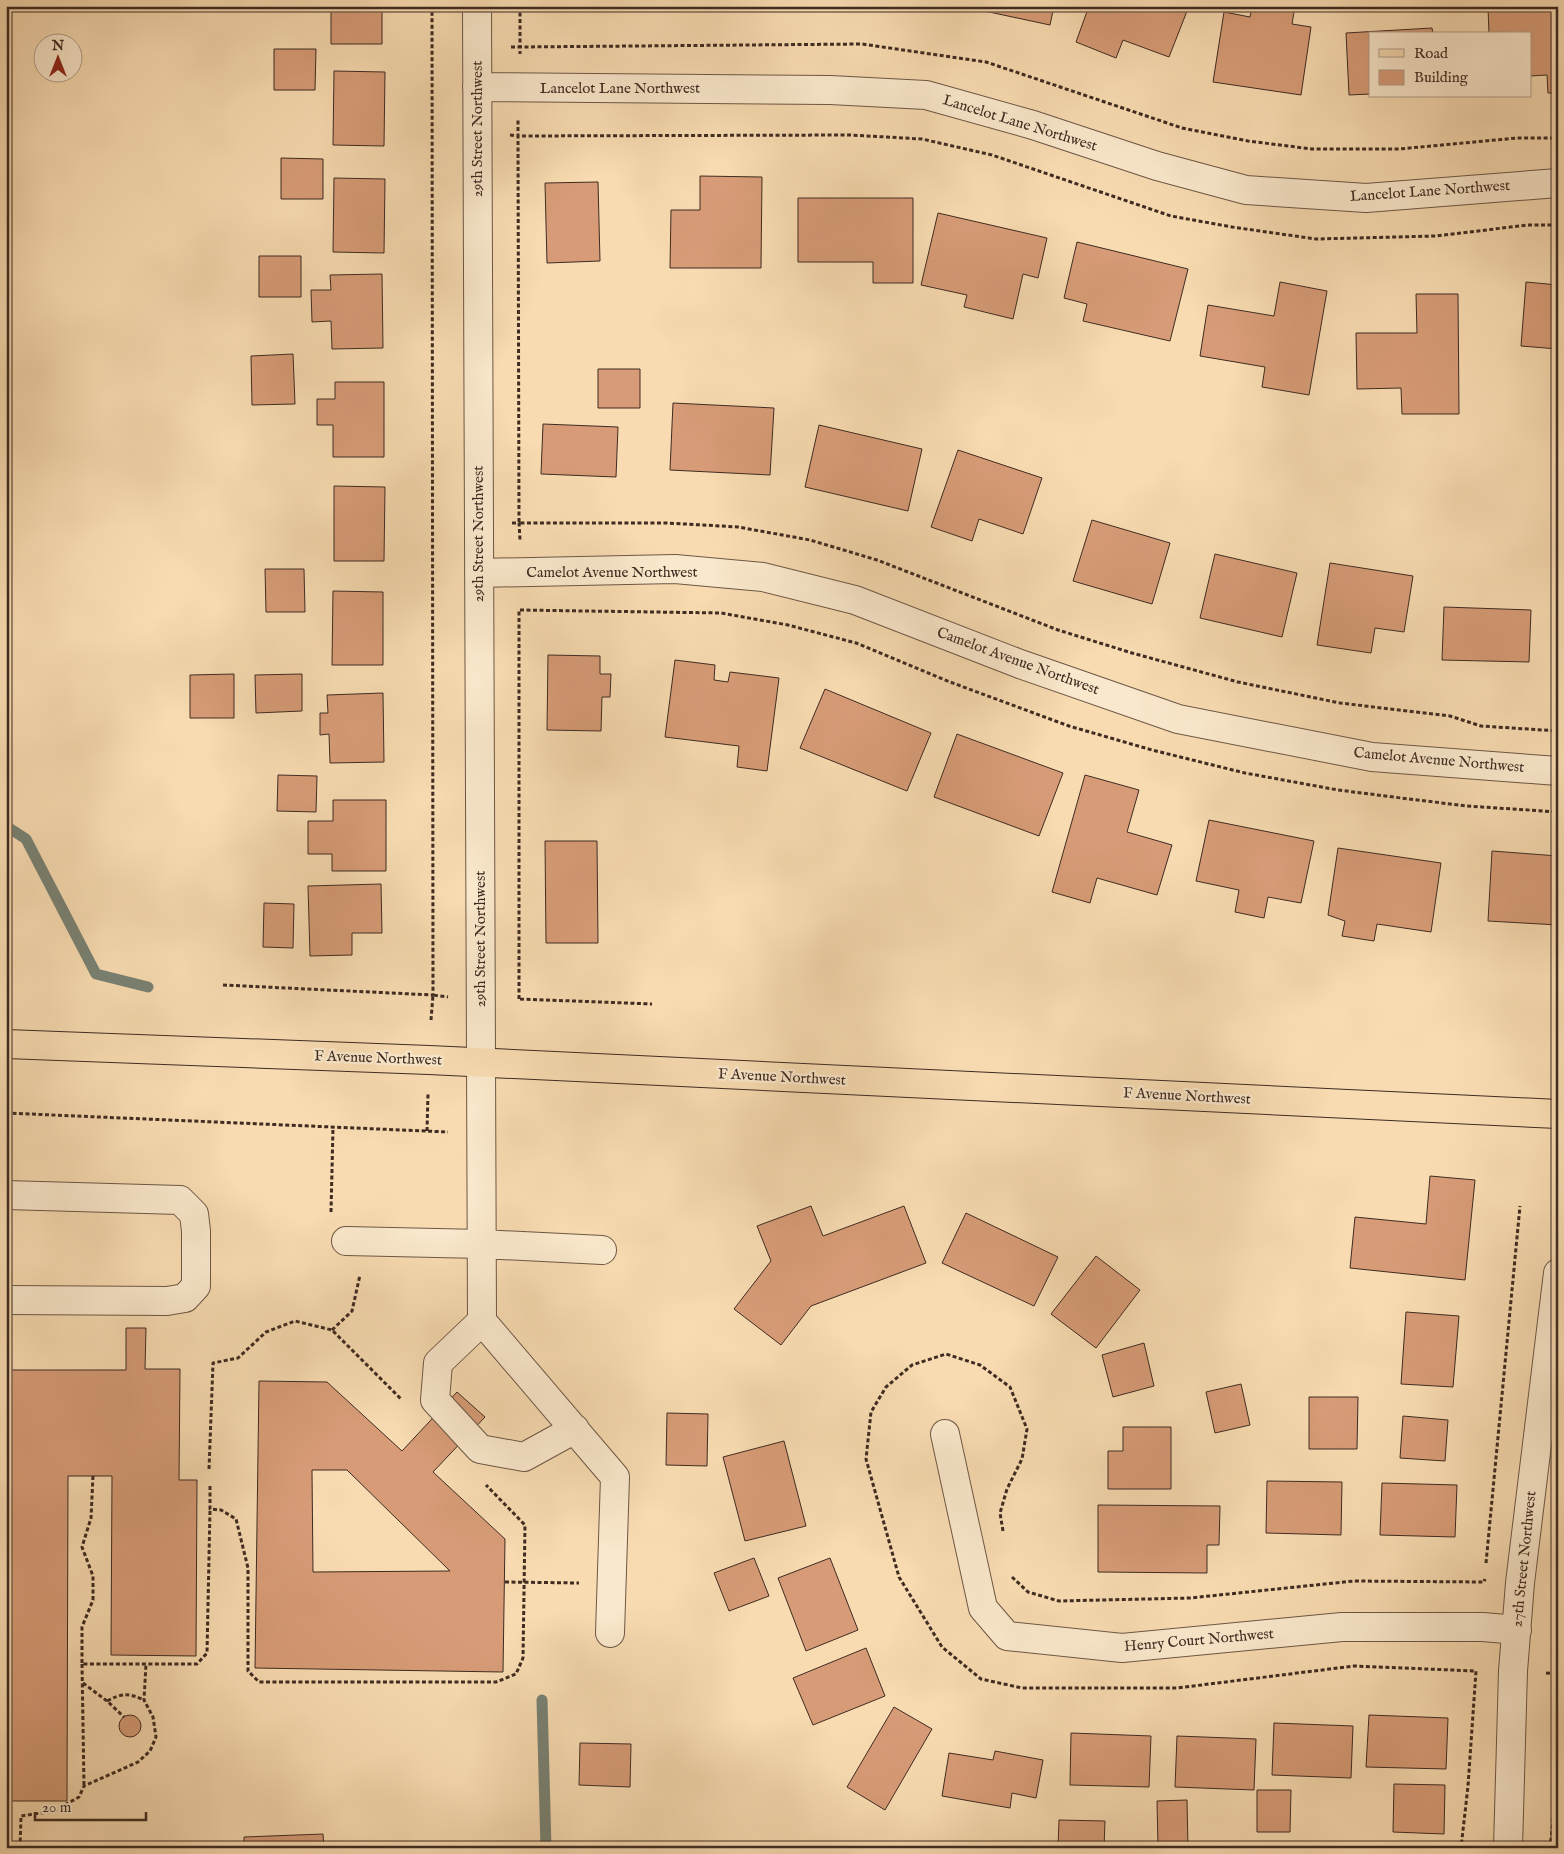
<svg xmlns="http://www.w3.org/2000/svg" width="1564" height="1854" viewBox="0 0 1564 1854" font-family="'IM FELL English',serif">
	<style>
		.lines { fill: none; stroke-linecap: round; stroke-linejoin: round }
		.stream { stroke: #788173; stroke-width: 11 }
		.building { fill: #d79c77; stroke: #3f2b22; fill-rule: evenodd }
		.minor-casing { stroke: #6d5746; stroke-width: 30 }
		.major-casing { stroke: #3f2b22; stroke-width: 30 }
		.path { stroke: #3f2b22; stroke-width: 3; stroke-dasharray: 4 2.5; stroke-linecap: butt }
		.minor { stroke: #fae8cc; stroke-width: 28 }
		.major { stroke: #f8dbb1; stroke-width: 28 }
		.labels { text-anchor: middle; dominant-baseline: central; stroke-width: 4.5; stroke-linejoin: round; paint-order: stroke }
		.street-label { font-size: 15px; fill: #3f2b22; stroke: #fae8cc }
	</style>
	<rect width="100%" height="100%" fill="#f8dbb1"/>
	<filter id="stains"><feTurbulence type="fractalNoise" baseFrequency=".004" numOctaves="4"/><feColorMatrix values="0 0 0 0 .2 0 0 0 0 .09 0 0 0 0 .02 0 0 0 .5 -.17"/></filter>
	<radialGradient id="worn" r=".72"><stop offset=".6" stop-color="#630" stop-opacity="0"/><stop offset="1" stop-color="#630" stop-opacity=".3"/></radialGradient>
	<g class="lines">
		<path class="stream" d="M6,826l20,13 70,135 52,13
			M542,1700l4,148"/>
	</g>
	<path class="building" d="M331,6h51v38h-51z
		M961,6h93l-4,19z
		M1089,6h100l-20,51 -46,-17 -7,18 -40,-16z
		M1252,6h43l-3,18 19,3 -10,68 -88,-13 11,-70 26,5z
		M1526,6h32v87h-10l-1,-18 -17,1v-42h-41l-1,-26z
		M1432,28l1,6h-63v60l-21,1 -3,-62z
		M274,49h42l-1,41h-41z
		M334,71l51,1 -1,74 -51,-1z
		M281,158l42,1v40h-42z
		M700,176l62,1 -1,91h-91l1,-58h29z
		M334,178l51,1 -1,74 -51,-1z
		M598,182l2,79 -53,2 -2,-80z
		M798,198h115v85h-40v-21h-75z
		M938,213l109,25 -9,40 -15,-4 -10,45 -49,-12 3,-12 -46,-10z
		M1077,242l111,27 -18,72 -87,-20 4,-17 -23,-6z
		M259,256h42v41h-42z
		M382,274l1,74 -51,1 -1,-28 -19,1 -1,-32h20l-1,-15z
		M1280,282l47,9 -18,104 -47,-8 3,-20 -65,-11 8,-51 66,11z
		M1526,282l32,3v64l-37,-3z
		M1416,294h42l1,120h-57l-1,-26 -44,1 -1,-56h61z
		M293,354l2,50 -43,1 -1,-49z
		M598,369h42v39h-42z
		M335,382h49v75h-51v-32h-16v-26h18z
		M673,403l101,5 -4,67 -100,-5z
		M543,424l75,3 -2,50 -75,-3z
		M819,425l103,24 -14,62 -103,-24z
		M958,450l84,28 -19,56 -44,-15 -7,22 -41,-14z
		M334,486l51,1 -1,74h-50z
		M1092,520l78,23 -18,61 -79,-23z
		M1215,554l82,19 -15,64 -82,-19z
		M1330,563l83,13 -9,56 -29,-4 -4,25 -54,-8z
		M265,569h39l1,43h-39z
		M333,591l50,1v73h-51z
		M1444,607l87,3 -2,52 -87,-2z
		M548,655l52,1v18h11l-1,23h-8l-1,34 -54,-1z
		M675,660l40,5 -1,15 14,2 2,-10 49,6 -12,93 -30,-4 2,-21 -74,-9z
		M234,674v44h-44v-43z
		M302,674v37l-46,2 -1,-38z
		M825,689l106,44 -24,58 -107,-43z
		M383,693l1,69 -54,1 -1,-29 -9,1v-22h8l-1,-18z
		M957,734l106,39 -24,63 -105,-39z
		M278,775l39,1 -1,36 -39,-1z
		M1085,775l54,15 -12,42 45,13 -15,50 -60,-17 -7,25 -38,-11z
		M333,800h53v71h-54v-17h-24v-33h25z
		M1209,820l105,21 -13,62 -33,-6 -4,21 -29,-6 4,-22 -43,-9z
		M545,841h52l1,102h-52z
		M1338,848l103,15 -10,69 -54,-8 -3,17 -32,-5 3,-15 -17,-6z
		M1492,851l66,5v69l-70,-4z
		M381,884l1,49h-30v22l-42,1 -2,-70z
		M264,903l30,1 -1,44 -30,-1z
		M1430,1176l45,4 -10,100 -115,-12 5,-51 71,7z
		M811,1206l12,30 81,-30 22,57 -115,43 -30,39 -47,-36 37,-48 -14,-35z
		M966,1213l92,44 -24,49 -92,-43z
		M1096,1256l44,34 -44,58 -45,-34z
		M1406,1312l53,4 -6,71 -52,-3z
		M126,1328h20l-1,41h35l-1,111h18l-1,176 -85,-1 1,-179h-44l-1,325h-61v-431h120z
		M1144,1343l10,43 -41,11 -11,-42z
		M259,1381l68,1 75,69 55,-59 28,25 -52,55 72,67 -2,133 -248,-4zM312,1470h35l103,101 -137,1z
		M1241,1384l9,41 -35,8 -9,-41z
		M1309,1397h49l-1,52h-48z
		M667,1413l41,1 -1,52 -41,-1z
		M1403,1416l45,4 -3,41 -45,-3z
		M1123,1427h48v62h-63v-38h15z
		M784,1441l22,85 -61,15 -22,-84z
		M1267,1481l75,1 -1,53 -75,-2z
		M1382,1483l75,2 -2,52 -75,-2z
		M1098,1505l122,1 -1,39h-12v28l-109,-1z
		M754,1558l15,38 -40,15 -15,-38z
		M830,1558l28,72 -52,21 -28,-73z
		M866,1648l19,48 -72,29 -20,-47z
		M894,1707l38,22 -47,81 -38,-23z
		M1369,1715l79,3 -2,51 -80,-2z
		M119 1726a11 11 0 1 1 22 0a11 11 0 1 1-22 0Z
		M1274,1723l79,3 -2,52 -79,-3z
		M1071,1733l80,3 -2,51 -79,-2z
		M1177,1736l79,3 -2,51 -79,-3z
		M580,1743l51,1 -1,43 -51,-2z
		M995,1751l48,9 -7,38 -24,-5 -2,15 -68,-12 7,-43 44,7z
		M1394,1784l51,1 -1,49 -51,-2z
		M1257,1790h34l-1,42h-33z
		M1187,1800l1,48h-30l-1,-47z
		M1059,1820l46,1 -1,27h-46z
		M323,1834l1,14h-80v-11z
		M598,1844h44v4h-44z"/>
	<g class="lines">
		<defs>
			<path id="minor" d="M477,6l5,1315 -44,42 -3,37 45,49 44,8 51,-28
				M477,87l353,3 96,5 107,30 124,41 89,24 120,8 192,-15
				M479,573l196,-4 88,8 92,23 165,64 158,55 194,38 186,14
				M6,1195l174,5 14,14 2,17v55l-11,12 -18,3 -161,-1
				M346,1241l136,3 120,6
				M482,1321l133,156 -5,156
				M945,1434l38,174 24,28 115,12 220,-21h141l34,3
				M1508,1848l5,-177 7,-88 38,-310"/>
			<path id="major" d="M6,1044l423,16 1129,54"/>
		</defs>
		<use href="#minor" class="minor-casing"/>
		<use href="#major" class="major-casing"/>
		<path class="path" d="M520,6v41l342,-3 124,18 196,66 66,13 64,8h87l118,-11h41
			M511,47h9v7
			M510,135l8,1v-16
			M1558,225h-30l-92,11 -120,3 -84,-12 -61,-11 -179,-61 -70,-16 -72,-4 -332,1 1,387h148l71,4 72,13 67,20 181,70 74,23 106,29 102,21 110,13 31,10 77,5
			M512,523h7l1,17
			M223,985l210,10 -1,-989
			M519,999v-389l202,3 67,12 68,18 94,39 119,44 83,24 93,23 93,17 71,9 58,7 91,6
			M520,999l132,5
			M431,1020l2,-25 15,2
			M6,1113l442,19
			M427,1131l1,-37
			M331,1212l2,-85
			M332,1330l20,-19 8,-36
			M209,1469l4,-106 25,-5 28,-26 29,-11 37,9 69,69
			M93,1476l-2,42 -9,29 11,29v24l-11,27v37h115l10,-11 3,-144
			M210,1486v23l11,1 15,9 12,49v103l11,11h237l20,-8 7,-16 2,-133 -39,-40
			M1003,1531l-3,-18 7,-24 15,-30 5,-30 -17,-42 -30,-22 -34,-11 -34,11 -26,22 -15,25 -5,47 33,118 43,70 39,32 41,9h155l177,-22 122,5 -8,115 -7,62
			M1486,1563l34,-357
			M1012,1577l16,15 31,9 131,-3 164,-17 130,1 1,-3
			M505,1582l74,1
			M82,1664l2,122
			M1546,1673l12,1
			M83,1683l24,18 17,16
			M107,1701c15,-8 22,-8 37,-1
			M20,1848l1,-32 33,-5 25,-14 5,-11 54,-24 12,-11 6,-14 -3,-20 -9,-17 2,-36
			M1550,1848l8,-74"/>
		<use href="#minor" class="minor"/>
		<use href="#major" class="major"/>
	</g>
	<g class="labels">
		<g class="street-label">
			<text x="620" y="88">Lancelot Lane Northwest</text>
			<text transform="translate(1020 123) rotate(17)">Lancelot Lane Northwest</text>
			<text transform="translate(477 129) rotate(-90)">29th Street Northwest</text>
			<text transform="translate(1430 191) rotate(-4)">Lancelot Lane Northwest</text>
			<text transform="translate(478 534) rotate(-90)">29th Street Northwest</text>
			<text x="612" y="572">Camelot Avenue Northwest</text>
			<text transform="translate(1018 661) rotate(20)">Camelot Avenue Northwest</text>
			<text transform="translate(1439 760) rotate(5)">Camelot Avenue Northwest</text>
			<text transform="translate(480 939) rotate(-90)">29th Street Northwest</text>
			<text transform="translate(378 1058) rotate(2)">F Avenue Northwest</text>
			<text transform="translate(782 1077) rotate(3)">F Avenue Northwest</text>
			<text transform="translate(1187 1096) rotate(3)">F Avenue Northwest</text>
			<text transform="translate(1524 1559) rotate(-84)">27th Street Northwest</text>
			<text transform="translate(1199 1640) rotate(-5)">Henry Court Northwest</text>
		</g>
	</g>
	<rect width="1564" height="1854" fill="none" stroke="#f8dbb1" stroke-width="25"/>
	<rect x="8" y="8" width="1549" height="1839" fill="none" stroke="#3f2b22" stroke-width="2.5"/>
	<rect x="12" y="12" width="1539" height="1829" fill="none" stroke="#3f2b22"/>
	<rect x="1369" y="32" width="162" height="65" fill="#fae8cc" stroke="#af9c88"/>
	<rect x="1379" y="49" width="25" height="8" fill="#f8dbb1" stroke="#af9c88"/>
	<text x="1414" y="58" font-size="15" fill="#3f2b22">Road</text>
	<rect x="1379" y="70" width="25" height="15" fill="#d79c77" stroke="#af9c88"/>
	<text x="1414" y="82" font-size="15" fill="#3f2b22">Building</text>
	<g transform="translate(58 58)"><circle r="24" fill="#fae8cc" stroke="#af9c88"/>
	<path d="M0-4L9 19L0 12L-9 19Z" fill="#8f2418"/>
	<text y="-8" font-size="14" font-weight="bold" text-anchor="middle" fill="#3f2b22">N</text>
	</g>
	<path d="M35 1812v8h111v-8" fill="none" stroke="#3f2b22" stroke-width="2.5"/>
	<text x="42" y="1812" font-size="15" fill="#3f2b22" stroke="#fae8cc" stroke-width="4" paint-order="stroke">20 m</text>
	<rect width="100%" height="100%" filter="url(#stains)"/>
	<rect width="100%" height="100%" fill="url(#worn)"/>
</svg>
